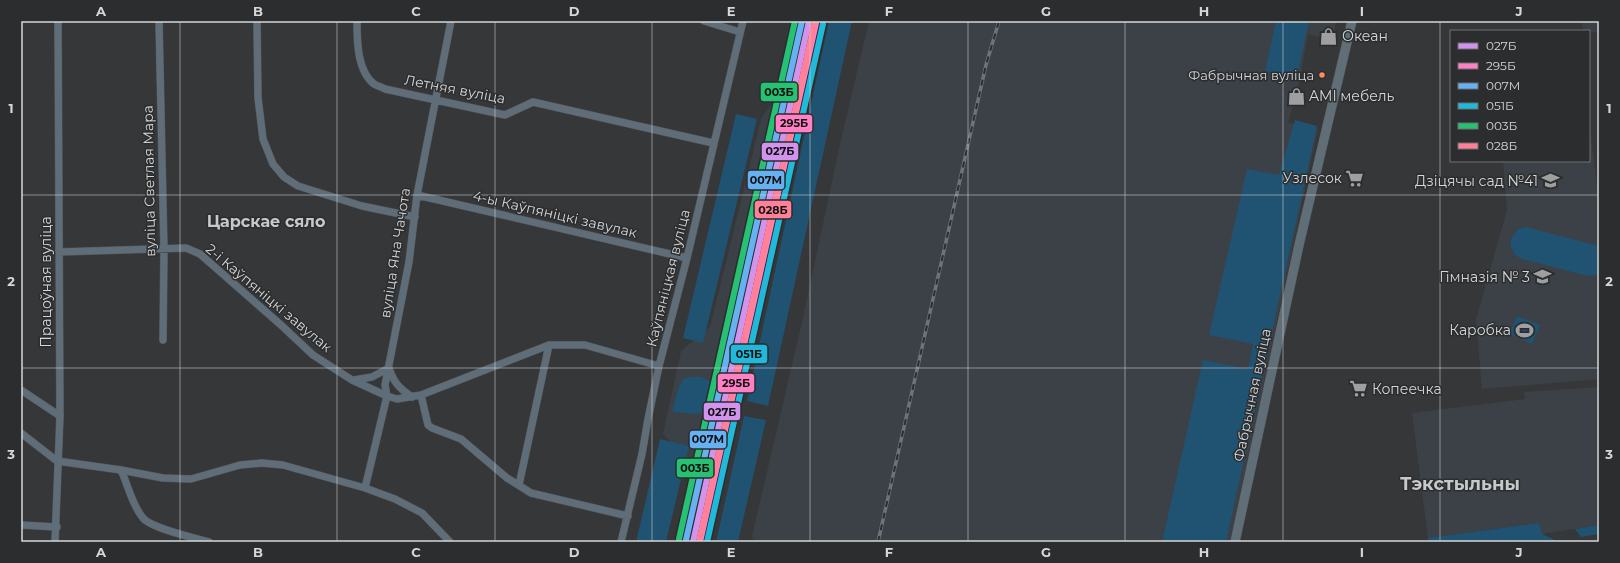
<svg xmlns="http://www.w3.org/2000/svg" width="1620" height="563" viewBox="0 0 1620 563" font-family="Montserrat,sans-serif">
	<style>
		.built { fill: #3b4146 }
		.green { fill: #205272 }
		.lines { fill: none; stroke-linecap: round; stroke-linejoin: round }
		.minor-casing { stroke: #535455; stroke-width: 8 }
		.major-casing { stroke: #535455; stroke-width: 10 }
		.minor { stroke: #5f6d79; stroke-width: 7 }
		.major { stroke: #606e78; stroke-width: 9 }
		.rail-casing { stroke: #6c747b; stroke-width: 3.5 }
		.rail { stroke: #2b2d2f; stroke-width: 2; stroke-dasharray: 6; stroke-linecap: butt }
		.rail-1-casing { stroke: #2b2d2f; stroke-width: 9 }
		.rail-2-casing { stroke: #2b2d2f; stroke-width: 9 }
		.rail-3-casing { stroke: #2b2d2f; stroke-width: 9 }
		.rail-4-casing { stroke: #2b2d2f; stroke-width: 9 }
		.rail-5-casing { stroke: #2b2d2f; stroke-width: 9 }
		.rail-6-casing { stroke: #2b2d2f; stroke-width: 9 }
		.rail-1 { stroke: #d193ec; stroke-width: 6 }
		.rail-2 { stroke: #ff80c5; stroke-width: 6 }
		.rail-3 { stroke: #66b1f2; stroke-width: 6 }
		.rail-4 { stroke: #20b9da; stroke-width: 6 }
		.rail-5 { stroke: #26c172; stroke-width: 6 }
		.rail-6 { stroke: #ff8098; stroke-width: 6 }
		.grid { fill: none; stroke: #d5d7d8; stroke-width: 1; stroke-opacity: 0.55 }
		.bus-dot { fill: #fa8e5a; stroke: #2b2d2f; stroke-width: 1.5 }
		.labels { text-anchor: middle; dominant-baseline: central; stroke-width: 3; stroke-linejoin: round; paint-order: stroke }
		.bus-label { font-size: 13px; fill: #d5d7d8; stroke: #2b2d2f; text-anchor: end }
		.poi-label { font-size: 14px; fill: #d5d7d8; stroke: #2b2d2f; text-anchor: end }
		.street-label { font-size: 14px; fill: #d5d7d8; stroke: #2b2d2f }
		.quarter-label { font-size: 16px; font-weight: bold; fill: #c6c9cb; stroke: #2b2d2f }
		.district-label { font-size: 18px; font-weight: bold; fill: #c6c9cb; stroke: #2b2d2f }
		.line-badge { stroke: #2b2d2f; stroke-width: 1.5 }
		.pale-badge-label { font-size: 11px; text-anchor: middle; font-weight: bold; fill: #111 }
		.neatline { fill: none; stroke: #d5d7d8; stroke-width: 1.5 }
		.grid-label { font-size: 13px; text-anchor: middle; font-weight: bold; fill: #d5d7d8 }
	</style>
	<rect width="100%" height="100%" fill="#363738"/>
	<path class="built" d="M799,21h28l-76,323 -42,198h-35l18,-78 -29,-30 18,-83 29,-24 51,-208 29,-41z
		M869,21h467l-3,19 -25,-6 -9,49 -11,40 30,5 -88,414h-476l-2,-6 50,-214 38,-178z
		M1582,21h17v11l-10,1v-2h-6z
		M1589,122l10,79v178l-117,10 -6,-70 31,-109 -4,-49h86z
		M1599,387v138l-57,9 -3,-11 -111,15 -16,-125 113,-14 -1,-7z"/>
	<path class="green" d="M829,21h23l-84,385 -21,-5z
		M1276,21h33l-12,56 -32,-6z
		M736,114l21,5 -54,224 -20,-5z
		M1295,120l22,6 -91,416h-64l41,-182 45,9 5,-25 -44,-9 38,-166 32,6z
		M1526,227l73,19v29l-11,1 -66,-17 -7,-4 -4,-8v-8l7,-10z
		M1517,316l23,9 -8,19 -23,-10z
		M691,377h10l11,5c5,12 5,29 -11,31 -9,2 -20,-1 -29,-1l6,-23 5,-10z
		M744,416l22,4 -28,122h-22z
		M660,439l29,7 -23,96h-30z
		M1539,523l3,11 13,6v2h-126l-1,-4z
		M1599,525v9l-18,3 -6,-8z"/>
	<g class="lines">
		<defs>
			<path id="minor" d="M159,21l5,229 -1,90
				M257,21l1,77 5,41 10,25 11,13 14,9 64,20 53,11
				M357,21c0,19 0,50 17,63 3,2 8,3 11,5l120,26 28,-13 180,41
				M704,21l36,11
				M417,195l270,63
				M58,252l128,-4 14,6 81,71 32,30 39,25 35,16 10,3 24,-4 128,-50h36l74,21
				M354,380l18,-3 17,-9c5,15 10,20 23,29
				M21,390l39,26
				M421,395l7,30 4,3 29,11 46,39 24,15 97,23
				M21,433l36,28 64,9 42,8 28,1 49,-14 22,-2 21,2 82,23 30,11 27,14 28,29
				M121,470c7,15 11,35 22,48 8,10 51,20 66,24
				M519,485l30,-140
				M365,488l22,-92 -2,-11 24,-123 8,-67 34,-174
				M21,525l36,2
				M55,542l5,-126 -2,-395
				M621,542l21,-88 6,-35 11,-53 28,-108 56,-237"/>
			<path id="major" d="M1235,542l64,-297 53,-224"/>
		</defs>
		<use href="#minor" class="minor-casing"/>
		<use href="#major" class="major-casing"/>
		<use href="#minor" class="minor"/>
		<use href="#major" class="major"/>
		<defs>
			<path id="rail" d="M878,542l108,-477 13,-44"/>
		</defs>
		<use href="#rail" class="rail-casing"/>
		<use href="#rail" class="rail"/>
		<defs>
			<path id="rail-1" d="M693,542l116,-521"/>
			<path id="rail-2" d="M700,542l116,-519"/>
			<path id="rail-3" d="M686,540l116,-519"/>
			<path id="rail-4" d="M707,542l116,-518"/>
			<path id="rail-5" d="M679,539l116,-518"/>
			<path id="rail-6" d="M699,542l116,-521"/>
		</defs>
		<use href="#rail-1" class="rail-1-casing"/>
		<use href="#rail-2" class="rail-2-casing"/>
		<use href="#rail-3" class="rail-3-casing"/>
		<use href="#rail-4" class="rail-4-casing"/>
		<use href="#rail-5" class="rail-5-casing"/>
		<use href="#rail-6" class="rail-6-casing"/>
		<use href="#rail-1" class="rail-1"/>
		<use href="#rail-2" class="rail-2"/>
		<use href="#rail-3" class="rail-3"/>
		<use href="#rail-4" class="rail-4"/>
		<use href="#rail-5" class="rail-5"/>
		<use href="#rail-6" class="rail-6"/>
	</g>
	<path class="grid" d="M180,21v521M337,21v521M495,21v521M652,21v521M810,21v521M968,21v521M1125,21v521M1283,21v521M1440,21v521M21,195h1578M21,368h1578"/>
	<defs>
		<symbol id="shop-bare" viewBox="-9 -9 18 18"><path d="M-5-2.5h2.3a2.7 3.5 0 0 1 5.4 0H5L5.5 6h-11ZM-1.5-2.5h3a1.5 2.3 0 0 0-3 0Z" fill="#9d9fa0" stroke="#2b2d2f" stroke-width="2.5" paint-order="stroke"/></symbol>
		<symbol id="supermarket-bare" viewBox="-9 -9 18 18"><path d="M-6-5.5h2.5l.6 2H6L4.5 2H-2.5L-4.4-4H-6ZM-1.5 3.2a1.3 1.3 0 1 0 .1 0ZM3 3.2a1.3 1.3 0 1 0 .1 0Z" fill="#9d9fa0" stroke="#2b2d2f" stroke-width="2.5" paint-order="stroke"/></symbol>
		<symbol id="school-bare" viewBox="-9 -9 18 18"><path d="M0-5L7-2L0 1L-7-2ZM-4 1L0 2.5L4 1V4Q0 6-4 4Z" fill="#9d9fa0" stroke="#2b2d2f" stroke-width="2.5" paint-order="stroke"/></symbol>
		<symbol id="stadium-bare" viewBox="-9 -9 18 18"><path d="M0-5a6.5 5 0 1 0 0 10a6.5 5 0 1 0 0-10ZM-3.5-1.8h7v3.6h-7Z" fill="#9d9fa0" stroke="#2b2d2f" stroke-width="2.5" paint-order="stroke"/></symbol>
	</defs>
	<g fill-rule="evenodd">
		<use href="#shop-bare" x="1316" y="24" width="25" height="25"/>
		<use href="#shop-bare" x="1284" y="84" width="25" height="25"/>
		<use href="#supermarket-bare" x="1342" y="166" width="25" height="25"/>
		<use href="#school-bare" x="1538" y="168" width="25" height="25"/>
		<use href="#school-bare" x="1530" y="264" width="25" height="25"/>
		<use href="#stadium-bare" x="1512" y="318" width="25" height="25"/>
		<use href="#supermarket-bare" x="1346" y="376" width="25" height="25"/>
	</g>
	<circle class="bus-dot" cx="1322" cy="75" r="3.5"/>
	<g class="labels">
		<g class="bus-label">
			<text x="1314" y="75">Фабрычная вуліца</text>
		</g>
		<g class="poi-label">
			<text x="1342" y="36" text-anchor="start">Океан</text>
			<text x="1309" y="96" text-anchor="start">AMI мебель</text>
			<text x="1342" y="178">Узлесок</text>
			<text x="1538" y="181">Дзіцячы сад №41</text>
			<text x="1530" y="277">Гімназія № 3</text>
			<text x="1511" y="330">Каробка</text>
			<text x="1372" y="389" text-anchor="start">Копеечка</text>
		</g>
		<g class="street-label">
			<text transform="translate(455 89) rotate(11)">Летняя вуліца</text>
			<text transform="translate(149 181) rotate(-91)">вуліца Светлая Мара</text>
			<text transform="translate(555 214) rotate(13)">4-ы Каўпяніцкі завулак</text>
			<text transform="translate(395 253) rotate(-81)">вуліца Яна Чачота</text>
			<text transform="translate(668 278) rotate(-76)">Каўпяніцкая вуліца</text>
			<text transform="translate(46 282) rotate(-90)">Працоўная вуліца</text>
			<text transform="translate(269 298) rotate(40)">2-і Каўпяніцкі завулак</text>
			<text transform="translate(1252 395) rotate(-78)">Фабрычная вуліца</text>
		</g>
		<g class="quarter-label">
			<text x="266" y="221">Царскае сяло</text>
		</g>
		<g class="district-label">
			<text x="1460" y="484">Тэкстыльны</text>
		</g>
	</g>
	<g class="line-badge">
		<rect x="760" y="82" width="38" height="20" rx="4" fill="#26c172"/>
		<rect x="775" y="114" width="38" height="19" rx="4" fill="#ff80c5"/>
		<rect x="761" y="142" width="38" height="19" rx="4" fill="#d193ec"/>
		<rect x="747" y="170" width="38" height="20" rx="4" fill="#66b1f2"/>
		<rect x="754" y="200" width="38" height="19" rx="4" fill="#ff8098"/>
		<rect x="730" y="344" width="38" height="20" rx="4" fill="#20b9da"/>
		<rect x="717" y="373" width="38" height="20" rx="4" fill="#ff80c5"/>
		<rect x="703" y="402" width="38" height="19" rx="4" fill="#d193ec"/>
		<rect x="689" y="430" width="38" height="19" rx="4" fill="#66b1f2"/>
		<rect x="676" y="458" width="38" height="20" rx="4" fill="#26c172"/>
	</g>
	<g class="pale-badge-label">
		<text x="779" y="96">003Б</text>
		<text x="794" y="127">295Б</text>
		<text x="780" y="155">027Б</text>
		<text x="766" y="184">007М</text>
		<text x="773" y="214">028Б</text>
		<text x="749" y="358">051Б</text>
		<text x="736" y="387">295Б</text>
		<text x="722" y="416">027Б</text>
		<text x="708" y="443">007М</text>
		<text x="695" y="472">003Б</text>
	</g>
	<rect width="1620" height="563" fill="none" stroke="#2b2d2f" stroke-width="44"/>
	<rect x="1450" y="30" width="140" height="132" fill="#2b2d2f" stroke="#6f7173"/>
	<rect x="1458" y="43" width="20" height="6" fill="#d193ec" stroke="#6f7173"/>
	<text x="1486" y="50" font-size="12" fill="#d5d7d8">027Б</text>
	<rect x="1458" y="63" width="20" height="6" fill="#ff80c5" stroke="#6f7173"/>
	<text x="1486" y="70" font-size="12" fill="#d5d7d8">295Б</text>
	<rect x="1458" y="83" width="20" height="6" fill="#66b1f2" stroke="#6f7173"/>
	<text x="1486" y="90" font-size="12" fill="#d5d7d8">007М</text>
	<rect x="1458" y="103" width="20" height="6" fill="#20b9da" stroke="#6f7173"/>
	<text x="1486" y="110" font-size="12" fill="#d5d7d8">051Б</text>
	<rect x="1458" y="123" width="20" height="6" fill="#26c172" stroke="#6f7173"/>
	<text x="1486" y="130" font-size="12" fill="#d5d7d8">003Б</text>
	<rect x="1458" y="143" width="20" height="6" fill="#ff8098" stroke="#6f7173"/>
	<text x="1486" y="150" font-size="12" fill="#d5d7d8">028Б</text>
	<rect x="22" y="22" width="1576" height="519" class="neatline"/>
	<g class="grid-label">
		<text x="101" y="16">A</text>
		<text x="258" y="16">B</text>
		<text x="416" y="16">C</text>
		<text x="574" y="16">D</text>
		<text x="731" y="16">E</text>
		<text x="889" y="16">F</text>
		<text x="1046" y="16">G</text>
		<text x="1204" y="16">H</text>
		<text x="1362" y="16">I</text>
		<text x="1519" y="16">J</text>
		<text x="11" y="113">1</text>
		<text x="1609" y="113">1</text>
		<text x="11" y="286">2</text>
		<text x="1609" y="286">2</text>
		<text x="11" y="459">3</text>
		<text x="1609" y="459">3</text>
		<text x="101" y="557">A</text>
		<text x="258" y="557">B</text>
		<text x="416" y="557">C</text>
		<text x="574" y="557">D</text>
		<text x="731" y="557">E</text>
		<text x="889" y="557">F</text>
		<text x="1046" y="557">G</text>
		<text x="1204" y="557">H</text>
		<text x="1362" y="557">I</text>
		<text x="1519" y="557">J</text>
	</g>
</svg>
